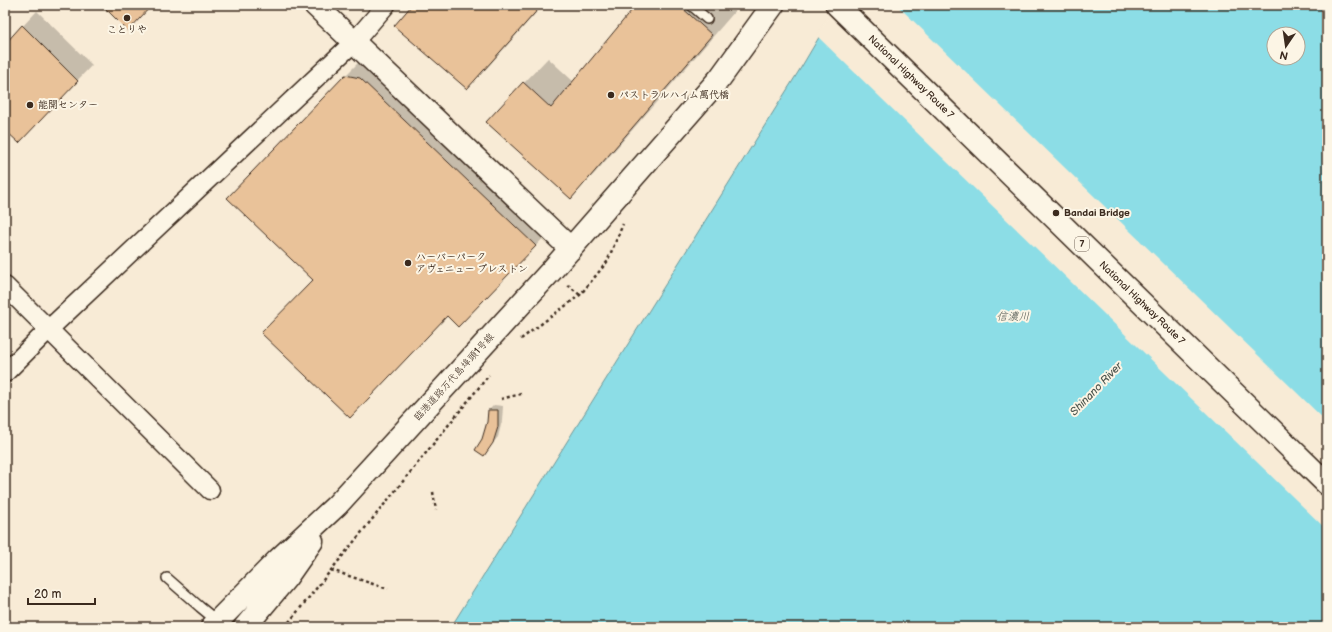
<svg xmlns="http://www.w3.org/2000/svg" width="1332" height="632" viewBox="0 0 1332 632" font-family="'Balsamiq Sans','Klee One',sans-serif">
	<style>
		.water { fill: #8cdde6; stroke: #6c9596; fill-rule: evenodd }
		.pier { fill: #f8ebd6 }
		.shadow { fill: #0003 }
		.building { fill: #e9c299; stroke: #3b2a1e }
		.lines { fill: none; stroke-linecap: round; stroke-linejoin: round }
		.lane-casing { stroke: #3b2a1e; stroke-width: 12 }
		.street-casing { stroke: #3b2a1e; stroke-width: 21 }
		.secondary-casing { stroke: #3b2a1e; stroke-width: 25 }
		.highway-casing { stroke: #3b2a1e; stroke-width: 25 }
		.path { stroke: #3b2a1e; stroke-width: 2.5; stroke-dasharray: 3 3; stroke-linecap: butt }
		.lane { stroke: #fcf5e5; stroke-width: 9 }
		.street { stroke: #fcf5e5; stroke-width: 18 }
		.secondary { stroke: #fcf5e5; stroke-width: 22 }
		.highway { stroke: #fcf5e5; stroke-width: 22 }
		.poi-dot { fill: #3b2a1e; stroke: #fcf5e5; stroke-width: 1.5 }
		.labels { text-anchor: middle; dominant-baseline: central; stroke-width: 4; stroke-linejoin: round; paint-order: stroke }
		.shield { fill: #fcf5e5; stroke: #75675a; stroke-width: 1 }
		.shield-label { font-size: 9px; font-weight: bold; fill: #3b2a1e }
		.poi-label { font-size: 10px; font-weight: bold; fill: #3b2a1e; stroke: #fcf5e5; text-anchor: start }
		.street-label { font-size: 10px; fill: #3b2a1e; stroke: #fcf5e5 }
		.water-label { font-size: 11px; font-style: italic; fill: #4f5750; stroke: #fcf5e5 }
	</style>
	<rect width="100%" height="100%" fill="#f8ebd6"/>
	<filter id="ink" filterUnits="userSpaceOnUse"><feTurbulence type="fractalNoise" baseFrequency=".025" numOctaves="2"/><feDisplacementMap in="SourceGraphic" scale="8" xChannelSelector="R" yChannelSelector="G"/><feConvolveMatrix kernelMatrix="1 2 1 2 8 2 1 2 1" color-interpolation-filters="sRGB"/></filter>
	<g filter="url(#ink)">
		<path class="water" d="M838,5h489v622h-876l351,-561zM1274,34h24v24h-24z"/>
		<path class="pier" d="M835,5h62l430,417v108l-510,-494z"/>
		<path class="shadow" d="M414,5h129l-57,64 -19,19z
			M637,5h94l5,5 -141,163 -24,24 -47,-114 24,-25 26,24z
			M37,11l55,54 -59,62 -28,1v-83z
			M364,57l191,169 -97,100 -11,-11 -133,-35 31,-204z
			M494,405l9,1 -1,15 -4,16 -15,18v-16l5,-17 1,-12z"/>
		<path class="building" d="M102,5h50l-24,26z
			M412,5h130l-75,84 -73,-63z
			M636,5h43l33,30 -141,164 -85,-77 37,-40 28,26z
			M22,25l56,56 -59,62 -14,-13v-86z
			M345,75l15,3 176,168 -78,81 -11,-11 -97,102 -89,-85 52,-53 -86,-82z
			M488,410h10v17l-5,16 -9,13 -9,-6 7,-11 5,-17z"/>
		<g class="lines">
			<defs>
				<path id="lane" d="M691,5l16,14
					M167,578l33,29 17,14"/>
				<path id="street" d="M5,286l205,204
					M5,373l44,-44 305,-287 32,-37"/>
				<path id="secondary" d="M315,5l256,244
					M212,627l66,-67 59,-55 215,-235 168,-192 53,-73
					M245,627l41,-49 26,-37"/>
				<path id="highway" d="M837,5l490,479"/>
			</defs>
			<use href="#lane" class="lane-casing"/>
			<use href="#street" class="street-casing"/>
			<use href="#secondary" class="secondary-casing"/>
			<use href="#highway" class="highway-casing"/>
			<path class="path" d="M568,285l12,10
				M521,339l59,-44 27,-33 16,-38
				M501,399l20,-5
				M433,492l3,18
				M331,570l57,19
				M285,627l204,-252"/>
			<use href="#lane" class="lane"/>
			<use href="#street" class="street"/>
			<use href="#secondary" class="secondary"/>
			<use href="#highway" class="highway"/>
		</g>
	</g>
	<g class="poi-dot">
		<circle cx="127" cy="18" r="4"/>
		<circle cx="611" cy="95" r="4"/>
		<circle cx="30" cy="105" r="4"/>
		<circle cx="1056" cy="213" r="4"/>
		<circle cx="408" cy="263" r="4"/>
	</g>
	<g class="labels">
		<rect class="shield" x="1075" y="237" width="14" height="14" rx="3"/>
		<g class="shield-label">
			<text x="1082" y="244">7</text>
		</g>
		<g class="poi-label">
			<text x="127" y="30" text-anchor="middle">ことりや</text>
			<text x="619" y="95">パストラルハイム萬代橋</text>
			<text x="38" y="105">能開センター</text>
			<text x="1064" y="213">Bandai Bridge</text>
			<text x="416" y="257">ハーバーパーク<tspan x="416" dy="12">アヴェニュー ブレストン</tspan></text>
		</g>
		<g class="street-label">
			<text transform="translate(911 77) rotate(44)">National Highway Route 7</text>
			<text transform="translate(1142 303) rotate(44)">National Highway Route 7</text>
			<text transform="translate(454 377) rotate(-48)">臨港道路万代島埠頭1号線</text>
		</g>
		<g class="water-label">
			<text x="1013" y="316">信濃川</text>
			<text transform="translate(1096 389) rotate(-46)">Shinano River</text>
		</g>
	</g>
	<rect width="1332" height="632" fill="none" stroke="#fcf5e5" stroke-width="20"/>
	<rect x="10" y="10" width="1312" height="612" fill="none" stroke="#3b2a1e" stroke-width="1.5" filter="url(#ink)"/>
	<g transform="translate(1286 46) rotate(193)"><circle r="19" fill="#fcf5e5" stroke="#afa495"/>
	<path d="M0-3L7 15L0 10L-7 15Z" fill="#3b2a1e"/>
	<text y="-6" font-size="11" font-weight="bold" text-anchor="middle" fill="#3b2a1e">N</text>
	</g>
	<path d="M28 598v6h67v-6" fill="none" stroke="#3b2a1e" stroke-width="2"/>
	<text x="34" y="598" font-size="12" fill="#3b2a1e" stroke="#fcf5e5" stroke-width="3" paint-order="stroke">20 m</text>
</svg>
